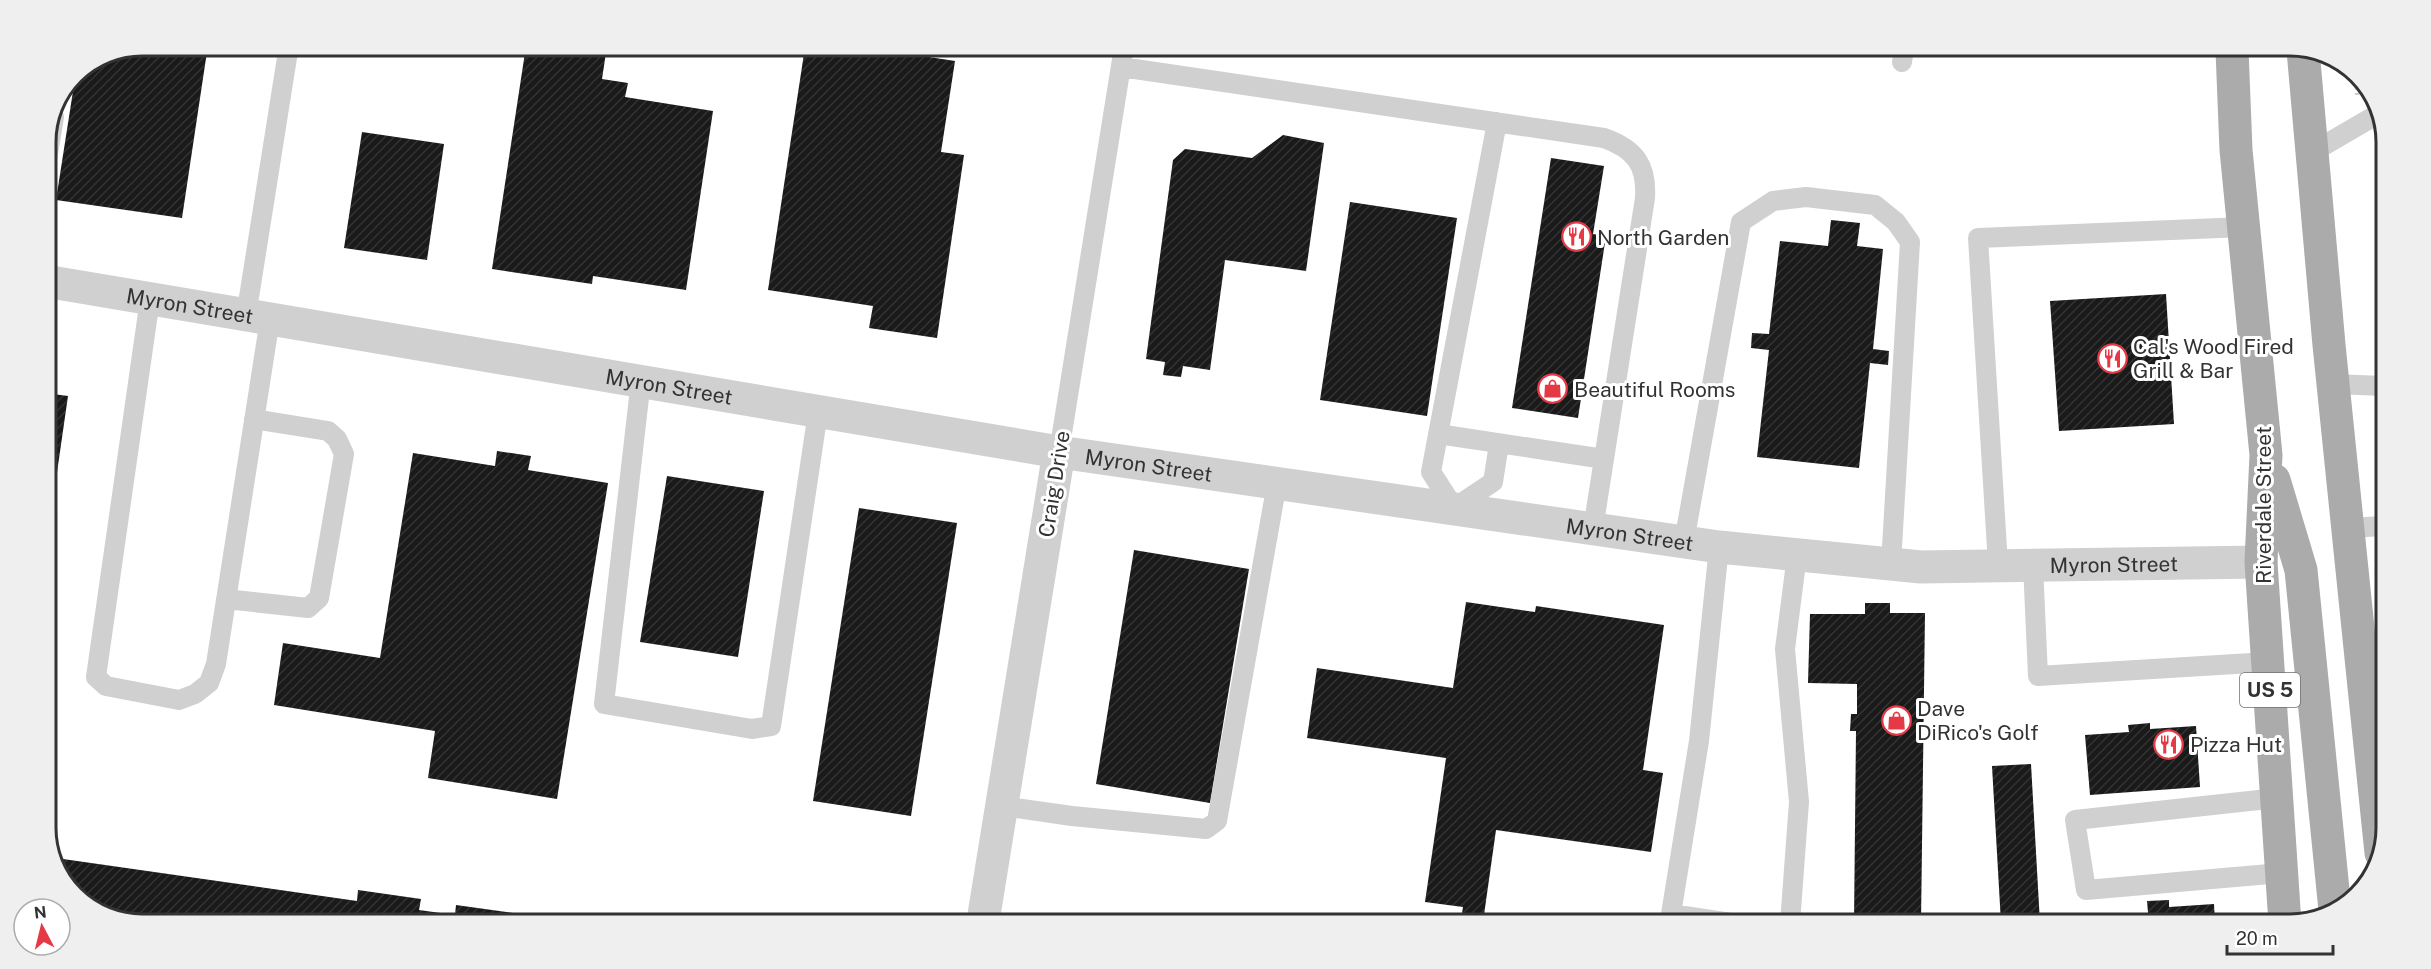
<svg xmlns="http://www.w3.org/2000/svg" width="2431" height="969" viewBox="0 0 2431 969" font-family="'Public Sans',sans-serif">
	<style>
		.building { fill: url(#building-hatch) }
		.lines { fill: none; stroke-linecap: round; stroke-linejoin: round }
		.path { stroke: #cdcdcd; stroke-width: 4; stroke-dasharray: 3 3; stroke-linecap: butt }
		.lane { stroke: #d0d0d0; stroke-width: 20 }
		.street { stroke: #d0d0d0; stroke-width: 33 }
		.primary { stroke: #ababab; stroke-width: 33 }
		.labels { text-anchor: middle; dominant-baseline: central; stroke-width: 6; stroke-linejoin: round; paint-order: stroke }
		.shield { fill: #fff; stroke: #707070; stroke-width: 1.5 }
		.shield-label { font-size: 20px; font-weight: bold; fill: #333 }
		.poi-label { font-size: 21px; fill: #333; stroke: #fff; text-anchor: start }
		.street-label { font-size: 21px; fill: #333; stroke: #fff }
		.rim { fill: none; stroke: #333; stroke-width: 3 }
	</style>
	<defs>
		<pattern id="building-hatch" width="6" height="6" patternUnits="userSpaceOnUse" patternTransform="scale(1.5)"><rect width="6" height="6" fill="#1a1a1a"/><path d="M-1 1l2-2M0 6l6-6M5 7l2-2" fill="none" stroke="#333"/></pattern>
	</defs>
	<rect width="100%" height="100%" fill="#fff"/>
	<path class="building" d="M141,45h67l-26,173 -126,-18 20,-128z
		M526,46h81l-5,33 26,4 -3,14 88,14 -27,179 -93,-14 -1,8 -100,-15z
		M805,47h59l91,14 -14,91 23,3 -27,183 -68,-10 4,-22 -105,-16z
		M362,132l82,12 -17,116 -83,-12z
		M1283,135l41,8 -18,128 -81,-11 -15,110 -27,-4 -2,11 -18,-2 2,-13 -19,-3 27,-199 12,-11 67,9z
		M1551,158l53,8 -11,68 13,2 -28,182 -66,-10z
		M1350,202l107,16 -30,198 -107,-16z
		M1831,220l29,3 -3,23 26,3 -10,100 16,2 -1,14 -18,-2 -11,105 -102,-11 12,-107 -18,-2 1,-15 17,1 11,-93 48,5z
		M2166,294l8,130 -115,7 -9,-130z
		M45,393l23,3 -21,146 -2,-1z
		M497,451l34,5 -3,14 80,13 -51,316 -129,-21 7,-47 -161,-26 9,-62 97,15 33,-205 82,13z
		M667,476l97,15 -26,166 -98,-15z
		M859,508l98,15 -46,293 -98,-15z
		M1134,550l115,19 -39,234 -114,-19z
		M1466,602l69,10 1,-6 128,19 -21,145 20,3 -12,79 -155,-22 -12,85 -22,-2 1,-6 -38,-5 21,-144 -139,-20 10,-70 136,20z
		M1865,603h25v10h35l-4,310h-67l2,-192h-6l1,-17h6v-30l-49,-1 2,-69h55z
		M2150,723v6l46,-3 4,61 -110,8 -5,-60 44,-3 -1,-7z
		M2031,764l9,159h-39l-9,-157z
		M50,846l7,2 -1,10 301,43 1,-11 63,9 -2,11 36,5 1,-10 64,9 -1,6 -409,-1 -45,-33z
		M2169,900v7l45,-3 1,20h-66l-2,-23z"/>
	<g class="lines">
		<path class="path" d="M2356,75l1,20"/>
		<path class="lane" d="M1902,62l2,-13
			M1121,67l483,71c31,11 43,27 41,60l-52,331
			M1497,122l-66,350 23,36 39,-26 6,-38
			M2311,153l60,-35 8,-2
			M45,172l9,-55
			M150,299l-54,378 10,9 73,14 16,-6 14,-11 7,-19 54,-345
			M246,316l43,-271
			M641,380l-37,324 148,25 19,-3 47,-314
			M2333,384l51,2
			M1438,434l166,25
			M1059,452l65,-405
			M2348,528l35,-2
			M1684,542l57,-320 32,-21 33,-4 69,8 21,17 14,20 -19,322
			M1719,547l-20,194 -28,173 60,9
			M1998,565l-20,-327 266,-11
			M2033,565l5,111 230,-14
			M226,599l82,9 11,-10 25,-144 -7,-15 -9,-8 -74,-12
			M2277,798l-202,22 11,70 195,-17
			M1002,806l70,10 134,13 11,-8 60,-338
			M1790,923l9,-121 -14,-153 12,-94"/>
		<g class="street">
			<path id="s1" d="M45,281l1014,171 660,95 202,20 340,-5"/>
			<path d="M983,921l76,-469"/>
		</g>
		<path class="primary" d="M2232,50l4,100 30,305 -5,107 24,362
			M2303,50l26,295 52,508
			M2274,480l27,90 34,340"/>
	</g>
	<defs>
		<symbol id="restaurant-ring" viewBox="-11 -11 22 22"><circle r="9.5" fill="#fff" stroke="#e63946" stroke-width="1.5"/><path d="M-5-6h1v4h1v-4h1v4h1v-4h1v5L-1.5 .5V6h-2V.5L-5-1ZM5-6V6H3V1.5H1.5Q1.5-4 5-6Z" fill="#e63946"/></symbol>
		<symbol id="shop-ring" viewBox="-11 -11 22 22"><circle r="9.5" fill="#fff" stroke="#e63946" stroke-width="1.5"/><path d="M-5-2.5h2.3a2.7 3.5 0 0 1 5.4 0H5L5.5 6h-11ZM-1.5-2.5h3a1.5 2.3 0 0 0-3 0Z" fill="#e63946"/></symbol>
	</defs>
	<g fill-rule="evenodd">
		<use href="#restaurant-ring" x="1560" y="220" width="33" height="33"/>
		<use href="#restaurant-ring" x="2096" y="342" width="33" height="33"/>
		<use href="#shop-ring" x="1536" y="372" width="33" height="33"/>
		<use href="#shop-ring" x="1880" y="704" width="33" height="33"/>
		<use href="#restaurant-ring" x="2152" y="728" width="33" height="33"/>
	</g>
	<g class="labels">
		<rect class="shield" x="2240" y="673" width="60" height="34" rx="4.5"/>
		<g class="shield-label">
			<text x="2270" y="690">US 5</text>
		</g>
		<g class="poi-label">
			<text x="1597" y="237">North Garden</text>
			<text x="2133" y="346">Cal's Wood Fired<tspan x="2133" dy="24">Grill &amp; Bar</tspan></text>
			<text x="1574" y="389">Beautiful Rooms</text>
			<text x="1917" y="708">Dave<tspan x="1917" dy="24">DiRico's Golf</tspan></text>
			<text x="2190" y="744">Pizza Hut</text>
		</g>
		<g class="street-label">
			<text stroke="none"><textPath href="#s1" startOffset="147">Myron Street</textPath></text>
			<text stroke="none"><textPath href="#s1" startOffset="633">Myron Street</textPath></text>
			<text stroke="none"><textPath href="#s1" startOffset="1119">Myron Street</textPath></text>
			<text transform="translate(1054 484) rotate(-81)">Craig Drive</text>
			<text transform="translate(2263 505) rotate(-90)">Riverdale Street</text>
			<text stroke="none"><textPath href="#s1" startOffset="1605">Myron Street</textPath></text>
			<text stroke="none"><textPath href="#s1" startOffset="2091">Myron Street</textPath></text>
		</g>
	</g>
	<path d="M0 0H2431V969H0ZM142 56H2290A86 86 0 0 1 2376 142V828A86 86 0 0 1 2290 914H142A86 86 0 0 1 56 828V142A86 86 0 0 1 142 56Z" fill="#efefef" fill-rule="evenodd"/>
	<path class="rim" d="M142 56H2290A86 86 0 0 1 2376 142V828A86 86 0 0 1 2290 914H142A86 86 0 0 1 56 828V142A86 86 0 0 1 142 56Z"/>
	<g transform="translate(42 927) rotate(353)"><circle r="28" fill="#ffffff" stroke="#adadad" stroke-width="1.5"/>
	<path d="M0-4.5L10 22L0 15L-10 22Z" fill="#e63946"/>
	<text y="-9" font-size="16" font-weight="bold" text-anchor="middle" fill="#333333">N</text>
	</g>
	<path d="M2227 945v9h106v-9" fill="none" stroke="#333333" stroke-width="3"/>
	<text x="2236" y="945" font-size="18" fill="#333333" stroke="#ffffff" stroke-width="4.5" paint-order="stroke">20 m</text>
</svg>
